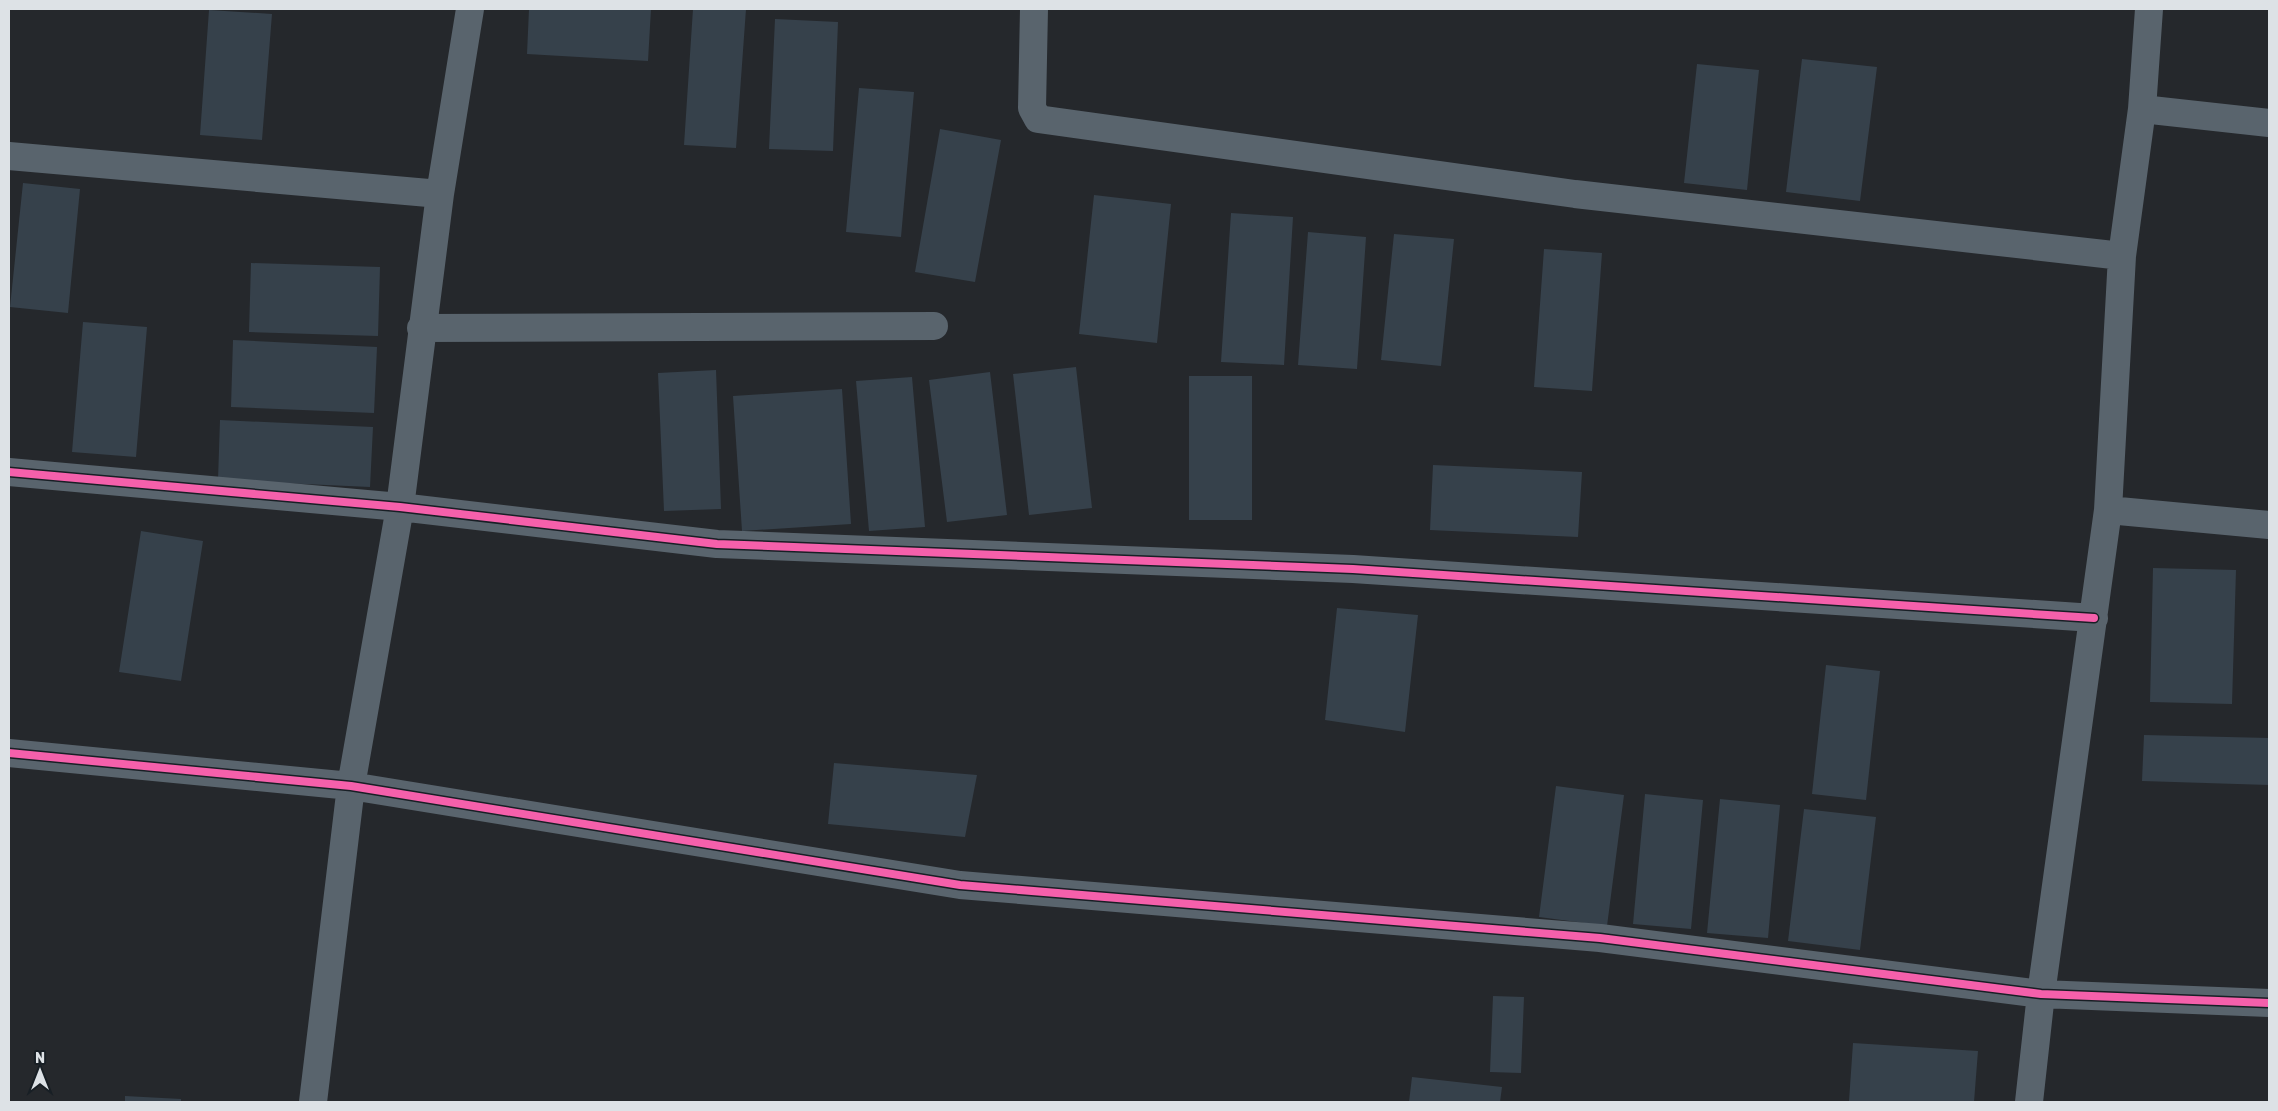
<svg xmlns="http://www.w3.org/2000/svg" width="2278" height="1111" viewBox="0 0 2278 1111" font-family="Rubik,sans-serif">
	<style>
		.building { fill: #36414b }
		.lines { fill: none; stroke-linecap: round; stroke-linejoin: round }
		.street { stroke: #59646d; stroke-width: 28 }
		.cycleway-casing { stroke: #181f25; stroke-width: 11 }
		.cycleway { stroke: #f560ab; stroke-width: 8 }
	</style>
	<rect width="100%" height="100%" fill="#25282c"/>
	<path class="building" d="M529,9h122l-3,52 -121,-7z
		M693,9h53l-10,139 -52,-3z
		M209,10l63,4 -10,126 -62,-5z
		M775,19l63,3 -5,129 -64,-2z
		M1802,59l75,8 -17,134 -74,-9z
		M1697,64l62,6 -12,120 -63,-7z
		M859,88l55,4 -13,145 -55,-5z
		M940,129l61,11 -26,142 -60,-10z
		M23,183l57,6 -12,124 -58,-6z
		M1094,195l77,9 -14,139 -78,-9z
		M1231,213l62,4 -9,148 -63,-3z
		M1308,232l58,5 -9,132 -59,-4z
		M1394,234l60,5 -13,127 -60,-6z
		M1544,249l58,4 -10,138 -58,-4z
		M251,263l129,4 -2,69 -129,-4z
		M83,322l64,5 -11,130 -64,-5z
		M233,340l144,7 -3,66 -143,-6z
		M1076,367l16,141 -63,7 -16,-141z
		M716,370l5,139 -57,2 -6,-138z
		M990,372l17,143 -60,7 -18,-142z
		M1189,376h63v144h-63z
		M912,377l13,150 -56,4 -13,-150z
		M842,389l9,135 -109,7 -9,-135z
		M220,420l153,7 -3,60 -152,-7z
		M1433,465l149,7 -4,65 -148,-7z
		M141,531l62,10 -22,140 -62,-9z
		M2153,568l83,2 -4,134 -82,-2z
		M1337,608l81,7 -13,117 -80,-12z
		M1826,665l54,6 -14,129 -54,-6z
		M2144,735l125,3v47l-127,-4z
		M834,763l143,12 -12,62 -137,-13z
		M1556,786l68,9 -17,131 -68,-9z
		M1645,794l58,6 -12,129 -58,-5z
		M1720,799l60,6 -12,133 -61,-5z
		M1804,809l72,8 -16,133 -72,-9z
		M1493,996l31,1 -3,76 -31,-1z
		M1853,1043l125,8 -4,51 -125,-1z
		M1412,1077l90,10 -2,15h-91z
		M125,1096l56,3v3h-56z"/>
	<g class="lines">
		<path class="street" d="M1034,9l-2,99 6,11 537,75 547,62
			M2142,109l127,14
			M9,156l431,38
			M421,328l513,-2
			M9,472l391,35 317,37 636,25 741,49
			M2108,510l161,15
			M9,753l342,33 609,99 640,53 441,56 228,9
			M313,1102l38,-316 49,-279 40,-313 30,-185
			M2029,1102l12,-108 67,-484 14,-254 20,-147 7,-100"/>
		<defs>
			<path id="cycleway" d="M9,472l391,35 317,37 636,25 741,49
				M9,753l342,33 609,99 640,53 441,56 228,9"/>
		</defs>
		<use href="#cycleway" class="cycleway-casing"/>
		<use href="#cycleway" class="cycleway"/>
	</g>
	<rect width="2278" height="1111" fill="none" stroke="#dde2e6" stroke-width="20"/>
	<g transform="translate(40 1071)" stroke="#181f25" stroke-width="4" paint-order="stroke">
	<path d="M0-4L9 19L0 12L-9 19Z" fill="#dde2e6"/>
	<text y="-8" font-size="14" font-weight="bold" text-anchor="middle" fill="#dde2e6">N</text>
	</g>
</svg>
